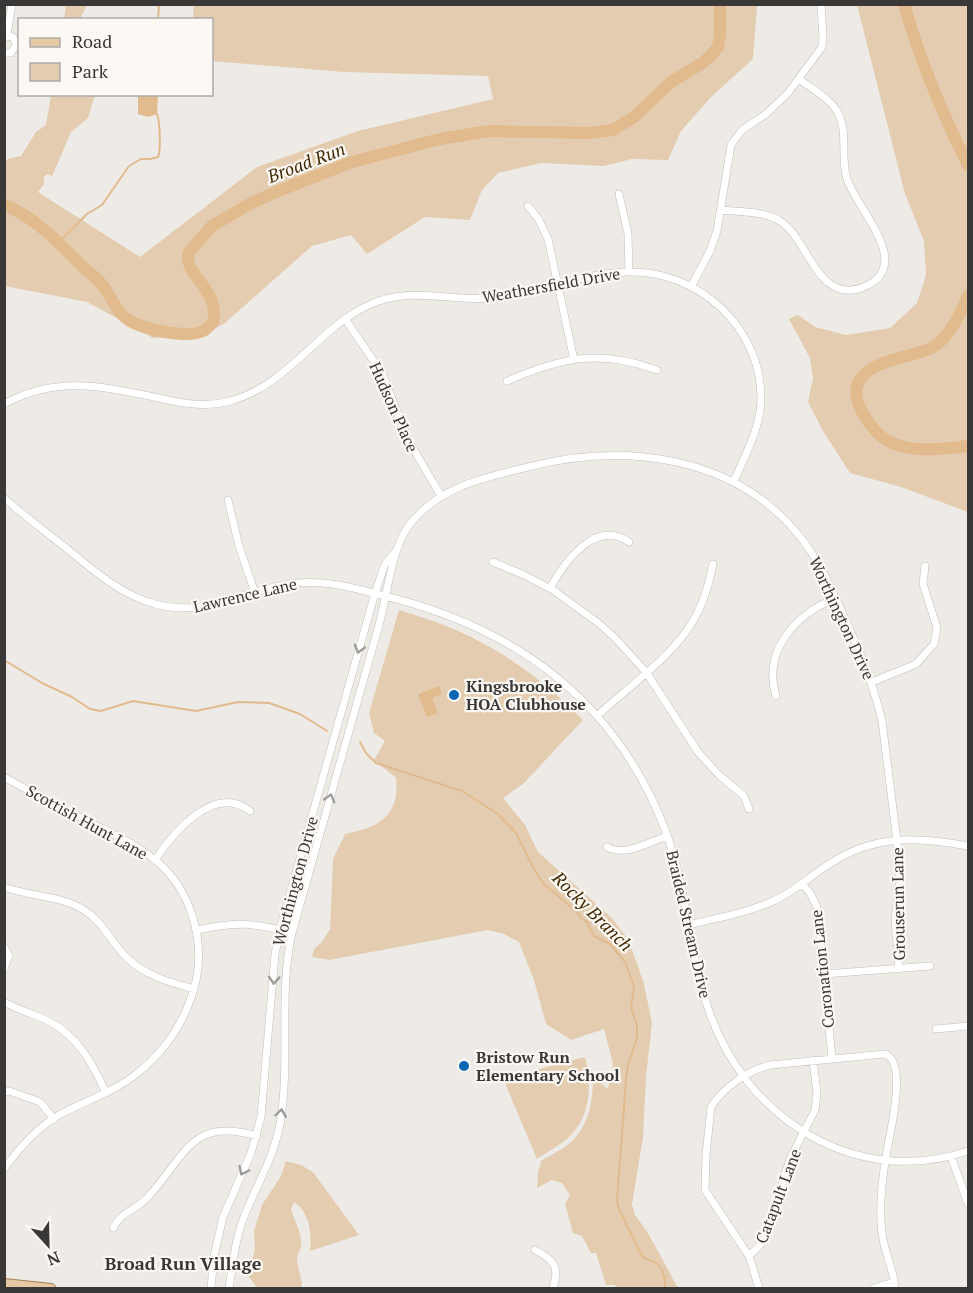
<svg xmlns="http://www.w3.org/2000/svg" width="973" height="1293" viewBox="0 0 973 1293" font-family="'PT Serif',serif">
	<style>
		.green { fill: #e4ccb0 }
		.water { fill: #e1bb8e }
		.lines { fill: none; stroke-linecap: round; stroke-linejoin: round }
		.stream { stroke: #e1bb8e; stroke-width: 2 }
		.river { stroke: #e1bb8e; stroke-width: 12 }
		.minor-casing { stroke: #c2bfbb; stroke-width: 8 }
		.major-casing { stroke: #9f7e56; stroke-width: 10 }
		.minor { stroke: #fff; stroke-width: 7 }
		.major { stroke: #e6c8a4; stroke-width: 8 }
		.oneway { stroke: #9c9c9b }
		.poi-dot { fill: #0d66b3; stroke: #fcf8f4; stroke-width: 2 }
		.labels { text-anchor: middle; dominant-baseline: central; stroke-width: 4.5; stroke-linejoin: round; paint-order: stroke }
		.street-label { font-size: 16px; fill: #3a3837; stroke: #fcf8f4 }
		.poi-label { font-size: 16px; font-weight: bold; fill: #3a3837; stroke: #fcf8f4; text-anchor: start }
		.water-label { font-size: 18px; font-style: italic; fill: #422903; stroke: #fcf8f4 }
		.neighbourhood-label { font-size: 18px; font-weight: bold; fill: #3a3837; stroke: #fcf8f4 }
	</style>
	<rect width="100%" height="100%" fill="#eeebe7"/>
	<path class="green" d="M66,5h21l-7,14h-16z
		M194,5v-1l563,1 -4,54 -42,38 -30,34 -13,29 -36,-1 -28,7 -63,-3 -43,10 -16,17 -12,30 -45,-3 -58,37 -16,-19 -39,11 -87,77 -24,13 -48,2 -66,-36 -82,-16v-125l3,-2 13,-3 15,-24 10,-7 5,-30h44l-7,23 -17,14 -17,40 -2,4 -5,-2 -3,3v7l-6,8 102,65 117,-90 101,-36 135,-32 -5,-23 -144,-4 -132,-11v-41l-19,-1z
		M857,5h111v507l-67,-25 -51,-14 -27,-42 -15,-29 5,-24 -3,-20 -21,-39 9,-4 17,12 31,8 44,-7 27,-25 9,-28 -2,-34 -19,-47z
		M399,610c19,6 39,12 57,20 50,22 88,51 127,90l-60,64 -20,14 22,27 13,27 74,66 17,23 15,43 8,39 -6,54 -3,60 -11,67 3,11 13,18 30,55h-62l-1,-3h-9l-10,-32h-5l-9,-17 -9,-3 -8,-29 5,-9 -8,-12 -10,-3 -15,8 1,-15 3,-12c9,-6 21,-11 29,-18 19,-17 23,-42 23,-66l15,12 5,-25 -9,-35 -33,11 -25,-16 -12,-44 -15,-38 -15,-8 -16,-4 -159,30 -17,-3 2,-8 8,-7 8,-13 3,-70 12,-25c33,-7 55,-17 51,-56l-22,-18 11,-19 -11,-8 -5,-20z
		M585,1057c7,27 6,60 -16,80 -10,9 -22,15 -32,22l-32,-76 4,-6z
		M286,1161l15,4 12,7 46,63 -49,16c2,-17 0,-39 -16,-49l-3,7c3,11 12,26 10,37 -1,6 -4,8 -4,14 1,10 5,17 5,28h-45l-10,-14 8,-23 -1,-20 8,-26 19,-29z"/>
	<path class="water" d="M138,95h20l-1,19 -9,3 -10,-3z
		M439,686l3,8 -10,4 6,15 -11,4 -9,-23z"/>
	<g class="lines">
		<path class="stream" d="M158,20l1,-16
			M58,243l29,-29 15,-9 27,-39 12,-7h9l8,-2c3,-6 2,-36 -1,-43
			M4,660l38,23 30,14 18,12 11,2 32,-10 63,10 42,-9 31,1 31,11 27,17
			M360,742l6,11 10,10 86,28 36,23 18,19 17,34 10,16 35,30 3,5 6,4 7,14 16,8 15,18 9,24 -3,22 6,17v13l-9,27 -2,15 -9,121 2,8 23,47c5,5 9,3 14,7 8,5 9,17 9,25"/>
		<path class="river" d="M904,4c16,57 38,109 64,161
			M4,205c29,10 58,41 79,62 7,6 15,12 20,19 8,10 13,26 24,33 14,10 60,20 76,12 4,-2 7,-6 10,-9 8,-33 -32,-48 -24,-70l23,-26 34,-20 25,-12 81,-32 88,-23 49,-8 101,2 23,-3 21,-13 37,-35 33,-20 9,-9 5,-6 2,-12v-31
			M968,296c-6,15 -19,41 -33,50 -11,7 -27,9 -39,13 -44,12 -51,34 -23,69 21,28 65,22 95,18"/>
		<defs>
			<path id="minor" d="M7,35l5,-31
				M4,36l9,1 3,8 -5,8h-7
				M619,194l9,40 1,38
				M528,206l11,14 9,19 26,121
				M721,210c19,2 43,1 59,11 29,18 38,87 86,65 48,-22 -10,-78 -19,-107 -7,-21 2,-48 -10,-68 -8,-13 -25,-22 -38,-32
				M692,285l18,-34 7,-20 14,-86 11,-15 24,-16 22,-21 34,-46 1,-9 -2,-34
				M345,319l37,54 26,67 33,56
				M507,381c56,-24 92,-32 150,-11
				M4,404c52,-28 96,-18 150,-7 25,6 50,11 76,4 61,-16 91,-79 146,-99 39,-15 79,0 119,-4 44,-5 87,-25 132,-26 70,-3 135,55 134,128 -1,29 -16,55 -27,81
				M4,498c18,16 38,31 57,46 29,23 57,50 94,60 52,14 87,-14 135,-20 32,-5 61,3 91,11 83,20 159,56 216,121 31,35 54,75 70,119 20,56 22,117 41,173 36,110 147,181 260,143
				M228,500l11,46 16,47
				M493,562l31,13 29,15 44,32 17,15 32,35 52,80 21,23 25,21 5,13
				M550,588c14,-25 45,-70 79,-46
				M872,682l44,-18 18,-20 3,-16 -14,-44 2,-18
				M776,696c-14,-46 20,-82 60,-98
				M597,716c30,-28 76,-60 96,-95 11,-18 16,-37 20,-57
				M4,777c27,15 54,29 81,43 24,12 50,23 71,41 34,27 49,78 40,120 -9,37 -30,70 -61,94 -23,18 -51,26 -76,40 -22,13 -40,33 -55,54
				M607,847c18,10 42,-5 60,-11
				M155,860c18,-27 59,-77 95,-49
				M802,884l8,9 7,14 15,151
				M4,887c27,10 56,8 80,23 18,11 26,30 40,45 19,20 44,27 70,34
				M689,925c27,-7 58,-12 84,-24 21,-9 38,-26 58,-38 45,-29 87,-26 137,-17
				M196,930c41,-8 55,-8 96,3
				M4,947l5,8 -5,14
				M824,974l106,-8
				M4,1002c14,8 30,12 44,19 30,15 45,43 58,72
				M936,1029l32,-3
				M4,1092l5,-1 31,11 14,17
				M951,1156l17,48
				M113,1228c9,-17 21,-17 34,-30 38,-40 43,-82 110,-62
				M535,1250c19,10 25,16 18,38
				M749,1256l15,-15 26,-82 25,-49 2,-17 -4,-33
				M211,1288l3,-32 9,-39 28,-64 10,-36 14,-163 5,-25 95,-336 10,-29 11,-13
				M229,1288c4,-24 6,-48 15,-71 12,-31 30,-60 36,-93 11,-64 -2,-129 12,-191 29,-103 59,-206 87,-308 8,-29 13,-79 31,-101 30,-38 74,-46 118,-57 94,-24 203,-13 269,66 22,26 35,57 49,88 15,33 28,65 36,100l16,128 2,33 -5,37 4,50
				M759,1288l-10,-32 -44,-66 1,-35 5,-48c13,-20 36,-36 59,-42l115,-11c23,8 5,78 2,97 -5,27 -9,60 -4,88 3,17 11,32 12,49
				M874,1288l20,-6"/>
			<path id="major" d="M4,1283l47,5"/>
		</defs>
		<use href="#minor" class="minor-casing"/>
		<use href="#major" class="major-casing"/>
		<use href="#minor" class="minor"/>
		<use href="#major" class="major"/>
	</g>
	<defs><path id="oneway-chevron" d="M-2-3.5L2.5 0L-2 3.5" fill="none" stroke-width="1.6" stroke-linecap="round" stroke-linejoin="round" transform="scale(1.5)"/></defs>
	<g class="oneway">
		<use href="#oneway-chevron" transform="translate(359 649) rotate(106)"/>
		<use href="#oneway-chevron" transform="translate(330 798) rotate(-74)"/>
		<use href="#oneway-chevron" transform="translate(274 980) rotate(94)"/>
		<use href="#oneway-chevron" transform="translate(281 1113) rotate(-82)"/>
		<use href="#oneway-chevron" transform="translate(243 1171) rotate(115)"/>
	</g>
	<g class="poi-dot">
		<circle cx="454" cy="695" r="6"/>
		<circle cx="464" cy="1066" r="6"/>
	</g>
	<g class="labels">
		<g class="street-label">
			<text transform="translate(551 285) rotate(-10)">Weathersfield Drive</text>
			<text transform="translate(394 407) rotate(66)">Hudson Place</text>
			<text transform="translate(245 595) rotate(-13)">Lawrence Lane</text>
			<text transform="translate(842 618) rotate(65)">Worthington Drive</text>
			<text transform="translate(87 822) rotate(29)">Scottish Hunt Lane</text>
			<text transform="translate(295 881) rotate(-75)">Worthington Drive</text>
			<text transform="translate(898 904) rotate(-91)">Grouserun Lane</text>
			<text transform="translate(689 924) rotate(77)">Braided Stream Drive</text>
			<text transform="translate(822 969) rotate(-96)">Coronation Lane</text>
			<text transform="translate(778 1196) rotate(-69)">Catapult Lane</text>
		</g>
		<g class="poi-label">
			<text x="466" y="686">Kingsbrooke<tspan x="466" dy="18">HOA Clubhouse</tspan></text>
			<text x="476" y="1057">Bristow Run<tspan x="476" dy="18">Elementary School</tspan></text>
		</g>
		<g class="water-label">
			<text transform="translate(306 162) rotate(-21)">Broad Run</text>
			<text transform="translate(593 911) rotate(45)">Rocky Branch</text>
		</g>
		<g class="neighbourhood-label">
			<text x="183" y="1263">Broad Run Village</text>
		</g>
	</g>
	<rect width="973" height="1293" fill="none" stroke="#3a3837" stroke-width="12"/>
	<rect x="18" y="18" width="195" height="78" fill="#fcf8f4" stroke="#aeaba8" stroke-width="1.5"/>
	<rect x="30" y="38" width="30" height="9" fill="#e6c8a4" stroke="#aeaba8" stroke-width="1.5"/>
	<text x="72" y="48" font-size="18" fill="#3a3837">Road</text>
	<rect x="30" y="63" width="30" height="18" fill="#e4ccb0" stroke="#aeaba8" stroke-width="1.5"/>
	<text x="72" y="78" font-size="18" fill="#3a3837">Park</text>
	<g transform="translate(48 1245) rotate(158)" stroke="#fcf8f4" stroke-width="4.5" paint-order="stroke">
	<path d="M0-4.5L10 22L0 15L-10 22Z" fill="#3a3837"/>
	<text y="-9" font-size="16" font-weight="bold" text-anchor="middle" fill="#3a3837">N</text>
	</g>
</svg>
